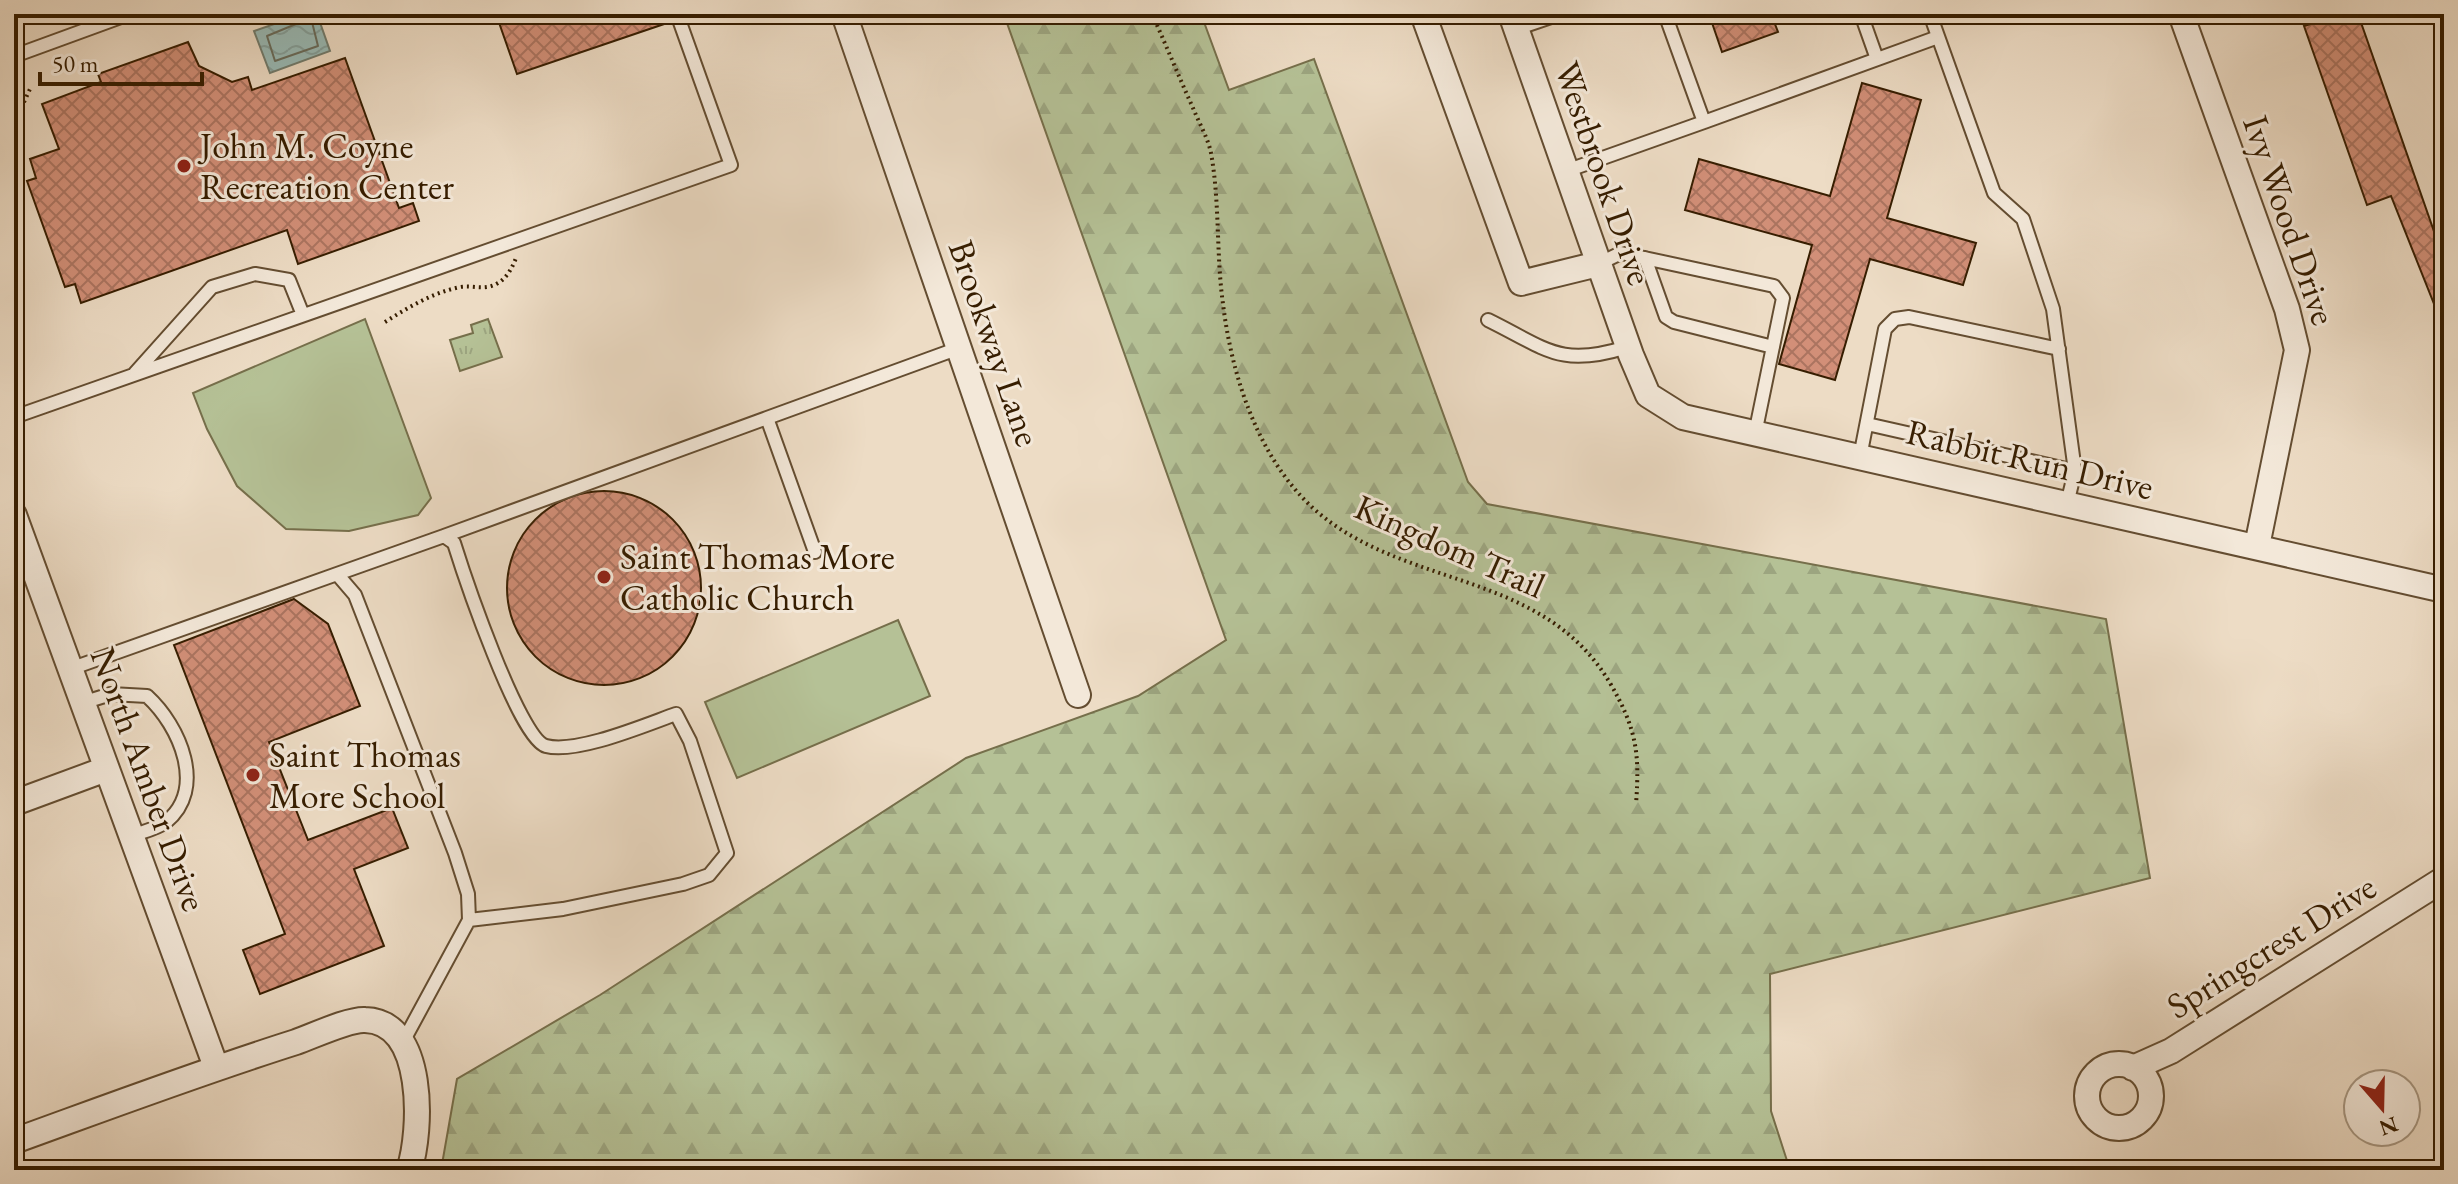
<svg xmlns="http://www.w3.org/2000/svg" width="2458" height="1184" viewBox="0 0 2458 1184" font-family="'EB Garamond',serif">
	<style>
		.grass { fill: #b5c196; stroke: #766f4b; stroke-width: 2 }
		.forest { fill: url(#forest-firs); stroke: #766f4b; stroke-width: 2 }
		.park { fill: url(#park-tufts); stroke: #766f4b; stroke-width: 2 }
		.water { fill: url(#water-waves); stroke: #717c6e; stroke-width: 2 }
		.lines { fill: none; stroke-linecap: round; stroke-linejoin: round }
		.shore { stroke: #686c5c; stroke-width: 2 }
		.building { fill: url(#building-cross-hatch); stroke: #361d00; stroke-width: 2 }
		.lane-casing { stroke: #644d31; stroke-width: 16 }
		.street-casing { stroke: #644d31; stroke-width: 28 }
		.path { stroke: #361d00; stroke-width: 4; stroke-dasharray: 2 4; stroke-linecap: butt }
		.lane { stroke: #f3e8d9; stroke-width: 12 }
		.street { stroke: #f3e8d9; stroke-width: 24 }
		.poi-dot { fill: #8f2418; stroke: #f3e8d9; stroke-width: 3 }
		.labels { text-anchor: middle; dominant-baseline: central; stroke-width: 6; stroke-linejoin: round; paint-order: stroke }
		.poi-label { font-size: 36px; fill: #361d00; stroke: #f3e8d9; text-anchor: start }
		.street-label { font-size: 36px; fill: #361d00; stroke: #f3e8d9 }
	</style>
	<defs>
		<pattern id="forest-firs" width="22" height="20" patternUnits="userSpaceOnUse" patternTransform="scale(2)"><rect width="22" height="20" fill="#b5c196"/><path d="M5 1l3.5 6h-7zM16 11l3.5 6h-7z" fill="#9ca580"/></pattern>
		<pattern id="park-tufts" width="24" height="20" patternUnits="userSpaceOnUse" patternTransform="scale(2)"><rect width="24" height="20" fill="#b5c196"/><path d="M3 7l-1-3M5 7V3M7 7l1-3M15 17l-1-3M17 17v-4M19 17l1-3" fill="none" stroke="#9ca580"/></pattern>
		<pattern id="water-waves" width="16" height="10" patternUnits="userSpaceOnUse" patternTransform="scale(2)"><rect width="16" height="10" fill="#99bbb7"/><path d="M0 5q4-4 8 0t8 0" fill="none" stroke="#84a09c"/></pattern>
		<pattern id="building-cross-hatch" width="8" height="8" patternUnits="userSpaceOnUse" patternTransform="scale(2)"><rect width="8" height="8" fill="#d28f78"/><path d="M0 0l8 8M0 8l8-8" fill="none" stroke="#ab7460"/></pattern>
	</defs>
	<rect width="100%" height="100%" fill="#eddcc5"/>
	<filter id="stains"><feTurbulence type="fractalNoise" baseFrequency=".0025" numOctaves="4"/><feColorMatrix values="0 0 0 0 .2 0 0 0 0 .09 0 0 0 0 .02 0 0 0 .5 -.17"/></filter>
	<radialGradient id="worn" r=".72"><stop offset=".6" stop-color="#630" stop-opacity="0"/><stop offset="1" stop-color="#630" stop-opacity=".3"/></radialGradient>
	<path class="grass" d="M365,319l66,179 -13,17 -69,16 -63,-2 -49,-43 -30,-57 -14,-36z
		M898,620l32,76 -193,82 -32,-76z"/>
	<path class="forest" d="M1031,14h170l28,76 85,-31 154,423 19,22 619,115 44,259 -380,96 1,137 19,59h-1349l16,-91 143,-84 366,-237 172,-62 88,-56 -219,-617z"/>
	<path class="park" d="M488,319l14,38 -42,14 -10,-31 23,-7 -2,-8z"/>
	<path class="water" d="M303,14h14l13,37 -60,22 -16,-42z"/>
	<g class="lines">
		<path class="shore" d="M301,14l-5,10 -29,12 8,25 43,-15 -8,-32"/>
	</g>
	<path class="building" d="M496,14h172l2,8 -153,52z
		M1709,14h62l7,18 -56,20z
		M2344,14h14l86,246v69l-53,-133 -24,9 -63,-179z
		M188,42l11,24 33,16 16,-5 4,13 93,-32 54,150 14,-5 6,18 -121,43 -11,-34 -206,73 -6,-19 -10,3 -38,-106 9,-3 -6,-19 29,-10 -17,-45 59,-22 -3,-8z
		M1862,83l59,17 -34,118 89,25 -13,42 -93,-26 -35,121 -56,-16 33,-119 -127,-35 14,-51 131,37z
		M507 588a97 97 0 1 1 194 0a97 97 0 1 1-194 0Z
		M294,599l34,25 32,82 -91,36 39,98 84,-32 16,40 -54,21 30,77 -124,48 -17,-44 42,-16 -111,-289z"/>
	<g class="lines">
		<defs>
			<path id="lane" d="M1861,14l16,45
				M1930,14l64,179 29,26 30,90 22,162 -8,33
				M1516,29l44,-15
				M14,56l115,-42
				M1704,122l234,-85
				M1566,171l138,-49 -39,-108
				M1645,258l21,59 8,5 99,25
				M1598,264l23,-11 153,33 9,12 -28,136
				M1488,320c59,29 72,48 139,27
				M135,373l77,-86 43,-13 34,6 14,35
				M14,417l717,-252 -54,-151
				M1867,424l208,47
				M1860,457l25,-128 10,-10 14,-2 150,32
				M444,536l323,-118
				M815,552l-48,-134 192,-70
				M337,574l107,-38 10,7c10,32 65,196 92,203 31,8 99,-21 130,-32l14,27 37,112 -18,22 -26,9 -120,25 -94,11
				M70,669l267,-95 18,21 100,258 13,41 1,26 -66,122
				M82,703l29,-9 36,2c33,30 60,93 19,126 -10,7 -24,10 -35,14"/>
			<path id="street" d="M844,14l234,681
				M1423,14l98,269 77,-19
				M1511,14l120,341 17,40 35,22 761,173
				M2181,14l106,295 10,41 -40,196
				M14,515l202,552
				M14,803l92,-34
				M2087 1096a32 32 0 1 1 64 0a32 32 0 1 1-64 0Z
				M2133,1068l38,-17 273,-172
				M14,1141c94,-34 187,-69 282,-99 17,-6 53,-23 69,-22 61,1 57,111 44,150"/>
		</defs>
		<use href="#lane" class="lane-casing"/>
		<use href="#street" class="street-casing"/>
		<path class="path" d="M1152,14c14,31 27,63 41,94 6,15 15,30 18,45 9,50 5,101 12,151 9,73 35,154 91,205 91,81 228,60 296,174 26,45 30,69 26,121
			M14,124l16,-35
			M385,322c24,-15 47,-29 75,-35 14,-2 25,4 38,-4 9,-5 14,-15 18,-25"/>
		<use href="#lane" class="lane"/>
		<use href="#street" class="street"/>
	</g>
	<g class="poi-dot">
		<circle cx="184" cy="166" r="8"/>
		<circle cx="604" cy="577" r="8"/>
		<circle cx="253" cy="775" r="8"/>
	</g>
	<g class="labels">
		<g class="poi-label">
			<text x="200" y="145">John M. Coyne<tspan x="200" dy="41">Recreation Center</tspan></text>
			<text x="620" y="556">Saint Thomas More<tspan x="620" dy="41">Catholic Church</tspan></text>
			<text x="269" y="754">Saint Thomas<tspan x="269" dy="41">More School</tspan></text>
		</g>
		<g class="street-label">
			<text transform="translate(1604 173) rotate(71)">Westbrook Drive</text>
			<text transform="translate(2290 220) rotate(71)">Ivy Wood Drive</text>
			<text transform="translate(995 343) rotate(71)">Brookway Lane</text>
			<text transform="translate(2030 459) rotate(13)">Rabbit Run Drive</text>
			<text transform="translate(1450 546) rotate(24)">Kingdom Trail</text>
			<text transform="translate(149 779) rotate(70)">North Amber Drive</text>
			<text transform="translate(2271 946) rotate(-32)">Springcrest Drive</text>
		</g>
	</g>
	<rect width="2458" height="1184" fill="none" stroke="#eddcc5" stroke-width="48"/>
	<rect x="16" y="16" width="2426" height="1152" fill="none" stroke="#361d00" stroke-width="4"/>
	<rect x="24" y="24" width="2410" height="1136" fill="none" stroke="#361d00" stroke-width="2"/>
	<g transform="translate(2382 1108) rotate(160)"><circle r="38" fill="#f3e8d9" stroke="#a79782" stroke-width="2"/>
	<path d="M0-6L14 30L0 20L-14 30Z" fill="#8f2418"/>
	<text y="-12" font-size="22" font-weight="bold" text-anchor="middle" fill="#361d00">N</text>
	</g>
	<path d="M40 72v12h162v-12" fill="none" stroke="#361d00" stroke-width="4"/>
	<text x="52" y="72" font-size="24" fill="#361d00" stroke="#f3e8d9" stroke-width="6" paint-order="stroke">50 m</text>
	<rect width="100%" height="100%" filter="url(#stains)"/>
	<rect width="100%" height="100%" fill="url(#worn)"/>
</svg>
